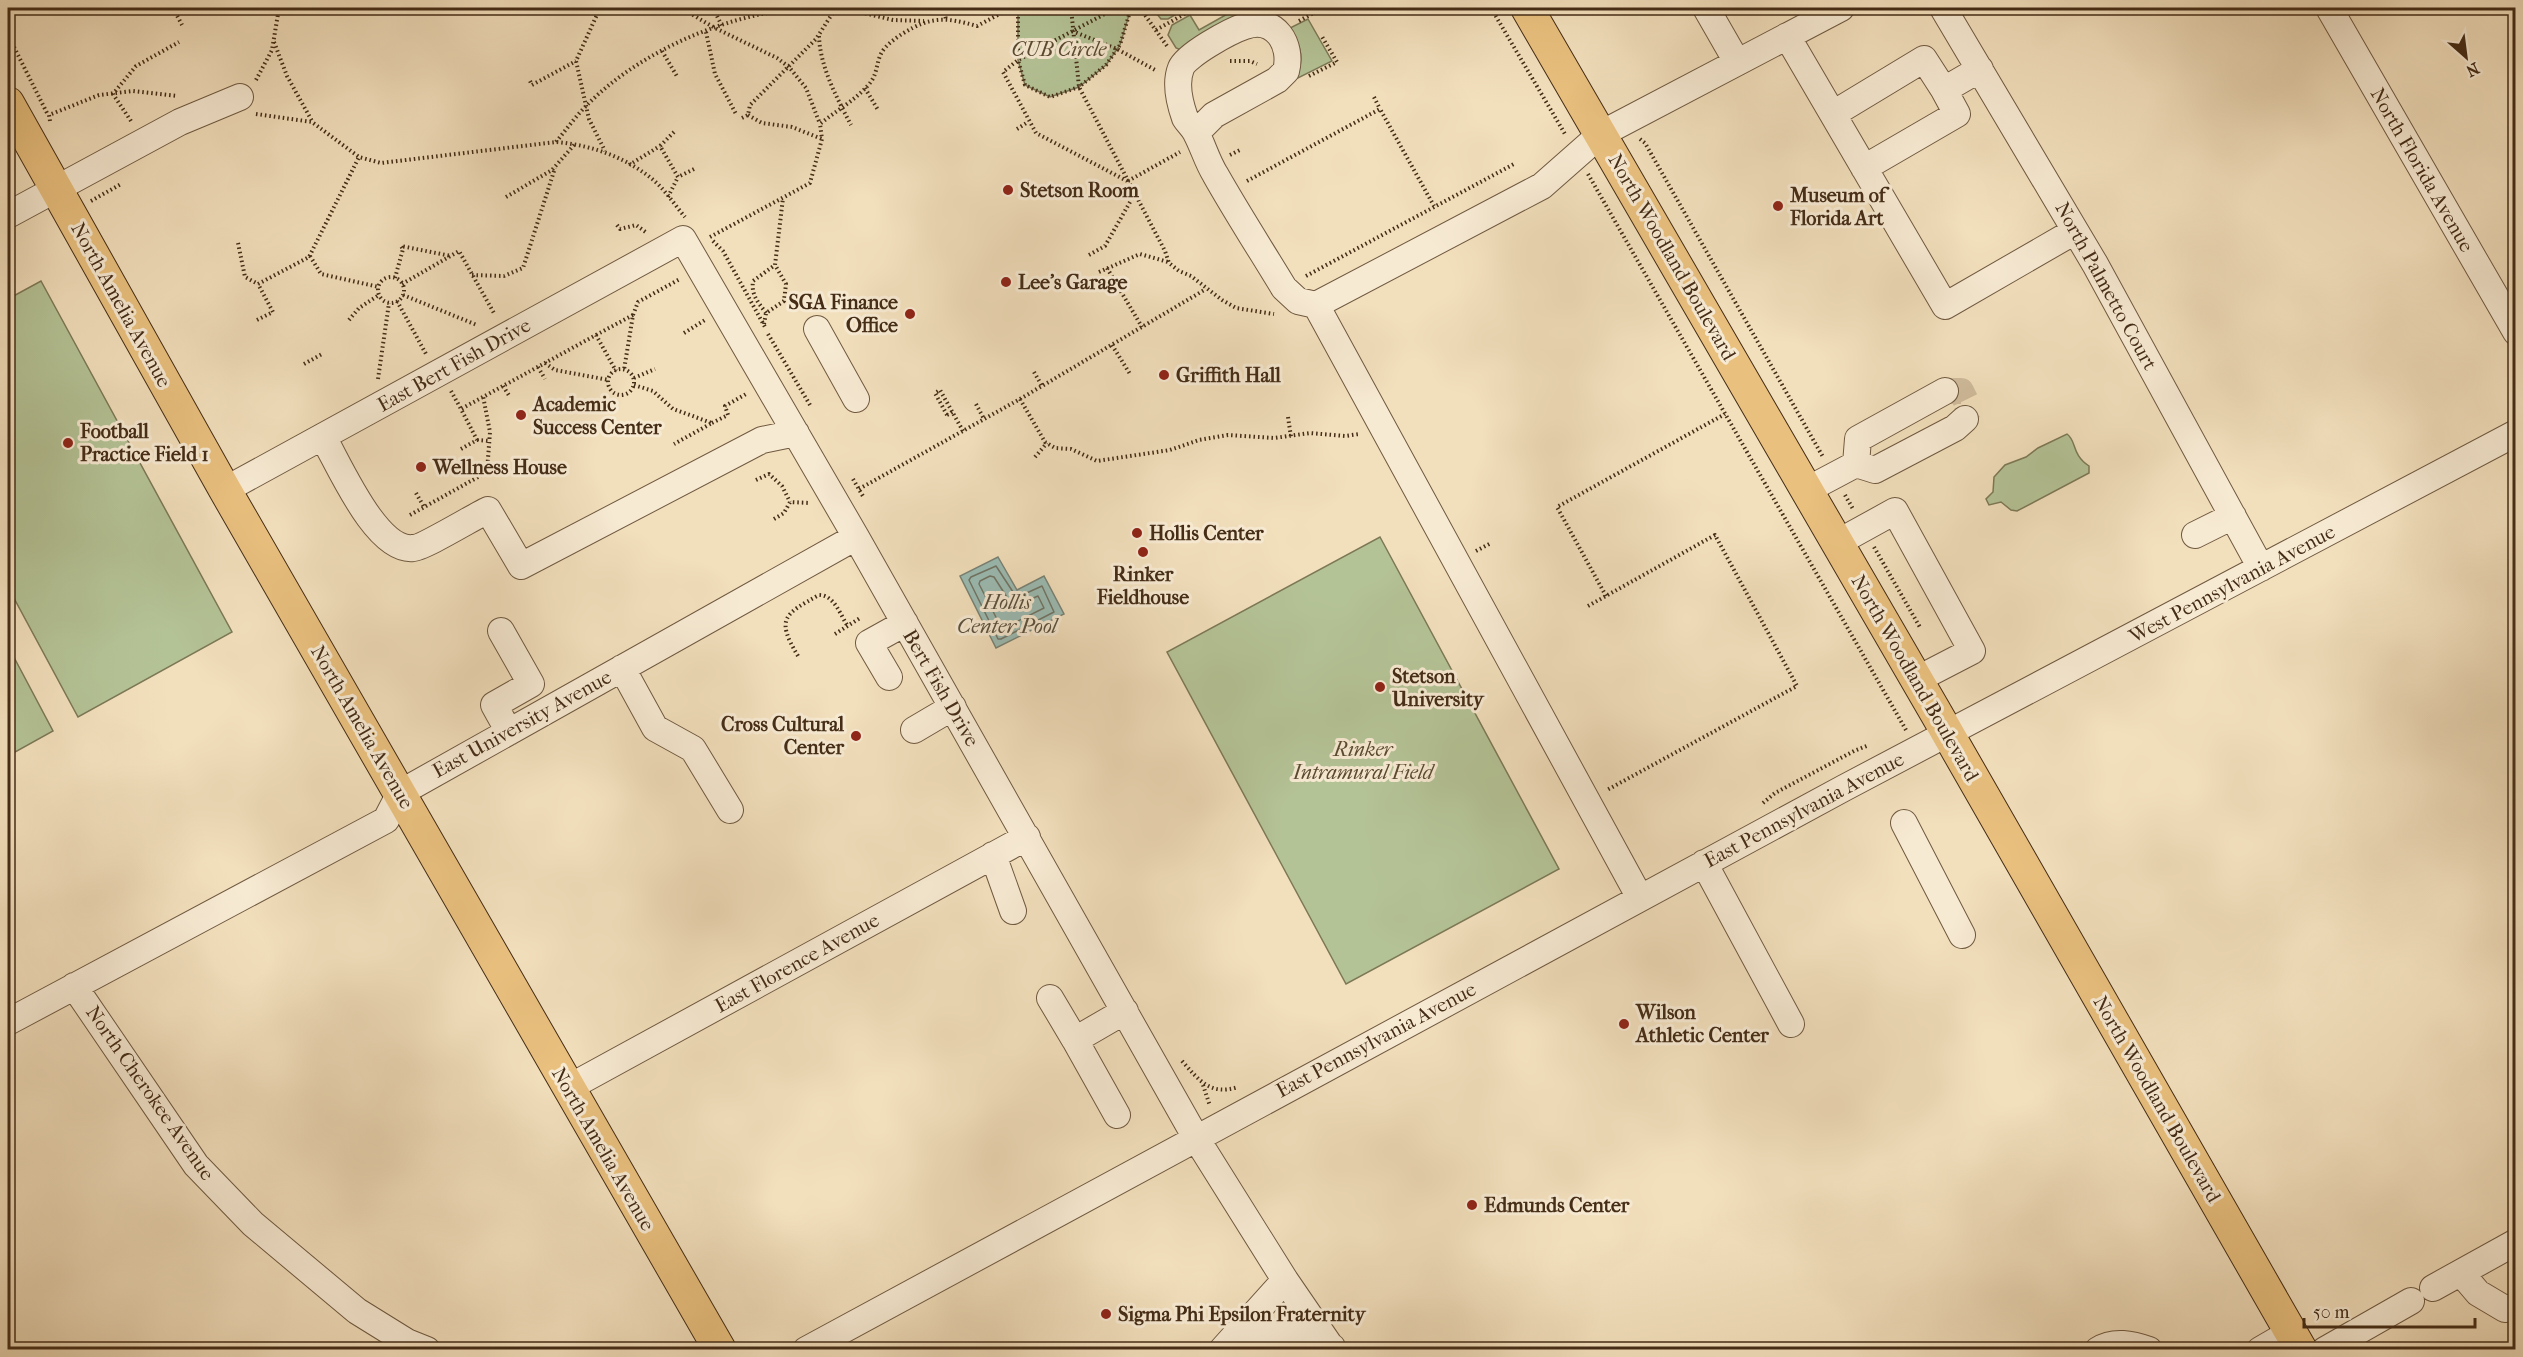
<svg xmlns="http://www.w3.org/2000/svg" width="2523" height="1357" viewBox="0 0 2523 1357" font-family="'IM FELL French Canon',serif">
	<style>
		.green { fill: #b4c396; stroke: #7c7856; stroke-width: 1.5 }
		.water { fill: #9bbcb4; stroke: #788275; stroke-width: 1.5 }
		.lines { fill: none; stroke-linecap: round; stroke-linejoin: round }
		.shore { stroke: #707465; stroke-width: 1.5 }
		.minor-tunnel { stroke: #cfbb9b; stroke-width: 26; stroke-dasharray: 26 13; stroke-linecap: butt }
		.minor-casing { stroke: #705940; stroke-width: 28 }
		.major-casing { stroke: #442c16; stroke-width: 34 }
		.path { stroke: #442c16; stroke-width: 4; stroke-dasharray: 1.5 3; stroke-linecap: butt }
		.minor { stroke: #f7ead3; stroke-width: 26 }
		.major { stroke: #e9c07e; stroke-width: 32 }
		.path-bridge { stroke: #442c16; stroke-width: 4; stroke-dasharray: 1.5 3; stroke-linecap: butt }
		.poi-dot { fill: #8f2418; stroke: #f7ead3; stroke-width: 2 }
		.labels { text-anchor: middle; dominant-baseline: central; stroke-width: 6; stroke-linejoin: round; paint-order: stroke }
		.park-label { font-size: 20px; font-style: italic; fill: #5a4a30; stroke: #f7ead3 }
		.street-label { font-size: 20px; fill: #442c16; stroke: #f7ead3 }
		.poi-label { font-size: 20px; font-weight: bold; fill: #442c16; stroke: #f7ead3; text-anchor: start }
		.water-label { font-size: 21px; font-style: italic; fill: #5a503e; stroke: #f7ead3 }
	</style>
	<rect width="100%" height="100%" fill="#f2dfbc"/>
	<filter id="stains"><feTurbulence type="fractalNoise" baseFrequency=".00333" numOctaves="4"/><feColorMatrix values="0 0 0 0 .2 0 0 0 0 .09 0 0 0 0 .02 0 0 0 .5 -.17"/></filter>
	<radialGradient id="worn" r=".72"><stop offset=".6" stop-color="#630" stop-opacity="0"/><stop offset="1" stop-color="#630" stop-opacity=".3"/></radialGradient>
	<path class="green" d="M1018,8h113l-11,37 -14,20 -27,22 -29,10 -25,-12 -7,-25z
		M1152,8h35l-19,11h-7z
		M1238,8h36l-4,8 -89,34 -5,-2 -8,-13 4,-10 18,-10 9,15z
		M1308,19l24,42 -38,19c12,-19 7,-34 -4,-52z
		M41,281l191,351 -154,85 -70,-130v-288z
		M2067,434c10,7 4,20 22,32v7l-72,38 -6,-1 -10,-8 -12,3 -3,-6 7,-7 1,-15 11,-12 21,-8 12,-9z
		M1380,537l179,332 -213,115 -179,-332z
		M8,646l45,85 -45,25z"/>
	<path class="water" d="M998,557l19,33 27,-14 20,38 -68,34 -36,-72z"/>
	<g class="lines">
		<path class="shore" d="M996,566l19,29 5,1 22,-10 12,26 -53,27h-3l-29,-59 2,-3z
			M990,576l4,1 16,25 12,1 16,-7 6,12 -42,21 -23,-45 1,-3z"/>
		<path class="minor-tunnel" d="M1945,391h16l8,16 -4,12"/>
		<defs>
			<path id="minor" d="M1706,8l31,54
				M1943,8l152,256 166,304
				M2329,8l187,324
				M1787,36l158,270 130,-75
				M1833,114l91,-55 20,31
				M1196,133l18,-18 63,-35 9,-9c7,-26 -11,-56 -41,-45 -15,5 -59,29 -64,42 -6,15 -1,36 4,50 3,5 8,9 11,15 7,13 11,28 19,41 22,39 46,76 69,114l14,13 18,4
				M1864,168l93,-54 -13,-24 36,-21
				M8,215l172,-93 60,-25
				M817,329l39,70
				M323,437c16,27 53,115 90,111 10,0 62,-32 75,-38l33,56 241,-126 34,-7
				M1856,464l2,-25 87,-48
				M225,490l458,-251 173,298 340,601 89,142
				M1807,490l49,-26 19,6 80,-42 10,-9
				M2195,535l38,-19
				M1837,543l58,-32 77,140 -56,29
				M501,631l30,53 -37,21 15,27
				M622,668l33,60 38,21 37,61
				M889,677l-20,-34 36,-20
				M914,730l39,-23
				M1904,823l58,112
				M993,855l20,56
				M1704,863l87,161
				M1640,898l-324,-593 226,-119 59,-52 240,-126
				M74,986l122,179 57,59 104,87 50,31 20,8
				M1050,998l25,42
				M8,1022l378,-202 14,-27 456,-256
				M568,1088l459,-251
				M1117,1115l-42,-75 50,-29
				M2461,1273l17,20 27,16 11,-2
				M2433,1288l83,-46
				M1226,1348c38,-17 67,-20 106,-1
				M806,1350l1038,-562 672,-355
				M1222,1350l63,-70 48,70
				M2098,1350c16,-10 34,-6 51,0
				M2260,1350l31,-18
				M2325,1350l86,-49"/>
			<path id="major" d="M1527,8l409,705 365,637
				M8,103l217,387 495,860"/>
		</defs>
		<use href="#minor" class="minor-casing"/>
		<use href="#major" class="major-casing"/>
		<path class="path" d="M173,8l9,17
			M600,8l-24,53 13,58 16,32
			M681,8l34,20 62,30 12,9 17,21 14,36
			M713,8l9,18
			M943,8l3,11
			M1018,8v52l7,25 25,12 29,-10 27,-22 14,-20 11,-37
			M1071,8l8,79 86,164 4,12 10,8 12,5 31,24 14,8 38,6
			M1116,8l-98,52 -15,12 33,61 91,48
			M1140,8l27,38
			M1491,8l74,126
			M1299,21l18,-10
			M1156,30l32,-18
			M1072,31l45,18 40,22
			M706,32l9,42 21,40
			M8,35l40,80
			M819,36c1,31 18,62 32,89
			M274,42l13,34 25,45
			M662,51l16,27
			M1230,61h20l7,3
			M1309,76l28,-14 -16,-27
			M256,80l16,-30 7,-42
			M530,81l2,4 44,-24
			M865,88l13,22
			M1374,97l6,12
			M256,114l56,8 47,35 22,6 175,-21c34,3 67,14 95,36 13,10 23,26 34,39
			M748,115l14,8 30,4 30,12
			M742,118l6,-3 2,-10 66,-66 18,-28 13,-2 46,11 31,1
			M50,121l-1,-6 50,-20 34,-4 45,5
			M131,121l-18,-27 23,-28 43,-24
			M1017,129l11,-7
			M674,132l-14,14 18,31 16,-8
			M1640,139l5,4 178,314
			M556,142c10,-12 19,-25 30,-36 44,-45 109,-77 171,-91 24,-6 52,-3 77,-4
			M1230,155l10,-5
			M629,165l31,-19
			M1588,174l318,556
			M1128,181l52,-29
			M1247,181l133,-72 54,97
			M506,197l46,-27 23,-26
			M668,197l10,-20
			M91,201l30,-17
			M617,225l3,4 16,-4 11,8
			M710,237l100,-54 12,-44 -2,-15c17,-14 36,-24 50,-41 8,-10 6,-21 12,-31 4,-7 14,-14 20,-18 29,-18 43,-17 75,-8l34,-18
			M713,241l10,10 42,76
			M238,243l7,34 13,7 51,-27 50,-100
			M1089,255l16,-9 29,-51
			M310,256l11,18 58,13
			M1107,268l35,59
			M1099,272l41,-18 28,8
			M472,275l32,1 19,-8 32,-100
			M1306,276l208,-112
			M378 290a13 13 0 1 1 26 0a13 13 0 1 1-26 0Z
			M395,278l8,-29 -2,-3 50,10
			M402,284l57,-33 36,64
			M403,295l74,30
			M397,301l29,53
			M766,313c-8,-11 -15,-18 -13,-32l22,-16
			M633,315l5,-13 42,-23
			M257,320l16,-8 -15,-28
			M349,320l10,-12 20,-13
			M764,324l2,-11 18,-12 2,-17 -11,-19 8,-67
			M684,333l21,-13
			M768,334l42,71
			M596,335l37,-20 -9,55
			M1112,345l18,29
			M545,363l10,7 54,10
			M304,364l18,-10
			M538,367l7,12
			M608 382a13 13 0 1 1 26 0a13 13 0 1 1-26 0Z
			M1034,372l8,14
			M634,378l21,-9
			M378,379l11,-76
			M634,385l19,6 20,18 39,14 -38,21
			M503,386l7,11
			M451,391l10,18
			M1020,399l186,-110
			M976,404l8,15
			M947,415l-12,-22 5,-3 23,41
			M1288,417l3,20
			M712,423l16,-8 -3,-9 23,-13
			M477,440l13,1
			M461,449l16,-9 -16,-31 135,-74 20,36
			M1035,457l12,-14
			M853,479l11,19
			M756,480l13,-6 13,12 8,16
			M859,489l161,-90 25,43 10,6 16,1 26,12 73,-11 29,-10 29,-5 46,3 36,-5 35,3 14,-2
			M416,493l8,14
			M1845,495l8,14
			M410,515l77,-43 3,-40 -7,-36
			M774,519l10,-6 6,-11 20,1
			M1874,547l47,82
			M1476,551l15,-8
			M1606,596l-49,-89 168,-93
			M1588,606l127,-71 82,151 -190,104
			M835,634l25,-16
			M798,656c-23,-38 -13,-42 21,-61 15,0 21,19 28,30
			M1763,803l12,-10 79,-42 15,-6
			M1182,1061c17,19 28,35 56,26
			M1203,1085l7,21"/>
		<use href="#minor" class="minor"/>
		<use href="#major" class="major"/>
		<path class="path-bridge" d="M947,415l7,-4"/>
	</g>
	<g class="poi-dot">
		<circle cx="1008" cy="190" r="6"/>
		<circle cx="1778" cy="206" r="6"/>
		<circle cx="1006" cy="282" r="6"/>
		<circle cx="910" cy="314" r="6"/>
		<circle cx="1164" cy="375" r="6"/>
		<circle cx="521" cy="415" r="6"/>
		<circle cx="68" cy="443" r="6"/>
		<circle cx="421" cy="467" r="6"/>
		<circle cx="1137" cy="533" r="6"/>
		<circle cx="1143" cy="552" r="6"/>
		<circle cx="1380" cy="687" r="6"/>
		<circle cx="856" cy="736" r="6"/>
		<circle cx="1624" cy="1024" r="6"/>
		<circle cx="1472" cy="1205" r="6"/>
		<circle cx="1106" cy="1314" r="6"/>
	</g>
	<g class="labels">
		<g class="park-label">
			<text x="1059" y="49">CUB Circle</text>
			<text x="1363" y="749">Rinker<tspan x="1363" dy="23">Intramural Field</tspan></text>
		</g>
		<g class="street-label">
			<text transform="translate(2422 170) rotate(60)">North Florida Avenue</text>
			<text transform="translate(1672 257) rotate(60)">North Woodland Boulevard</text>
			<text transform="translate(2106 286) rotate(61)">North Palmetto Court</text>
			<text transform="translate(121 305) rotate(61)">North Amelia Avenue</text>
			<text transform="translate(454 365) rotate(-29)">East Bert Fish Drive</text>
			<text transform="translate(2232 584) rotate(-28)">West Pennsylvania Avenue</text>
			<text transform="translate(1915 678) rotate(60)">North Woodland Boulevard</text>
			<text transform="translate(941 688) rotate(60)">Bert Fish Drive</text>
			<text transform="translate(522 724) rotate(-29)">East University Avenue</text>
			<text transform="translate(362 727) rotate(60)">North Amelia Avenue</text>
			<text transform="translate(1804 810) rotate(-28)">East Pennsylvania Avenue</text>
			<text transform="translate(797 963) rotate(-29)">East Florence Avenue</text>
			<text transform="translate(1376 1040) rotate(-28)">East Pennsylvania Avenue</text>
			<text transform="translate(150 1093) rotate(55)">North Cherokee Avenue</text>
			<text transform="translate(2157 1099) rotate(60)">North Woodland Boulevard</text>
			<text transform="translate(603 1149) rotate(60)">North Amelia Avenue</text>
		</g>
		<g class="poi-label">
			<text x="1020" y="190">Stetson Room</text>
			<text x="1790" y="195">Museum of<tspan x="1790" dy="23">Florida Art</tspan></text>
			<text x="1018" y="282">Lee’s Garage</text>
			<text x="898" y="302" text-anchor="end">SGA Finance<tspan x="898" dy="23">Office</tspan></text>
			<text x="1176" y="375">Griffith Hall</text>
			<text x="533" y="404">Academic<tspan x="533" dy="23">Success Center</tspan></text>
			<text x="80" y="431">Football<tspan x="80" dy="23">Practice Field 1</tspan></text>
			<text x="433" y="467">Wellness House</text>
			<text x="1149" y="533">Hollis Center</text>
			<text x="1143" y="574" text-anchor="middle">Rinker<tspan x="1143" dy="23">Fieldhouse</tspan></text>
			<text x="1392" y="676">Stetson<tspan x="1392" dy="23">University</tspan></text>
			<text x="844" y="724" text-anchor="end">Cross Cultural<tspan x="844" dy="23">Center</tspan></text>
			<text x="1636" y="1012">Wilson<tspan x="1636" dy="23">Athletic Center</tspan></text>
			<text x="1484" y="1205">Edmunds Center</text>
			<text x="1118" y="1314">Sigma Phi Epsilon Fraternity</text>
		</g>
		<g class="water-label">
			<text x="1007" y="602">Hollis<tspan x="1007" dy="24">Center Pool</tspan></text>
		</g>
	</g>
	<rect width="2523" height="1357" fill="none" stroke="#f2dfbc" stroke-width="30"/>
	<rect x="9" y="9" width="2505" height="1339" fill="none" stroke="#442c16" stroke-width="3"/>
	<rect x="15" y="15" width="2493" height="1327" fill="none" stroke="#442c16" stroke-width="1.5"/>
	<g transform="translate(2466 57) rotate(152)" stroke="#f7ead3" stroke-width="4.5" paint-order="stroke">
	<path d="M0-4.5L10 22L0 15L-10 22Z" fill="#442c16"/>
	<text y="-9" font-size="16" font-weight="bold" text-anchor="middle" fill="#442c16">N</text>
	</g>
	<path d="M2304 1318v9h171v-9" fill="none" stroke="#442c16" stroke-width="3"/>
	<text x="2313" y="1318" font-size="18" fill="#442c16" stroke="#f7ead3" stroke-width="4.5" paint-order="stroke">50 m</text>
	<rect width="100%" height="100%" filter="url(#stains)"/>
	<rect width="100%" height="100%" fill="url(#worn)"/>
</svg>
